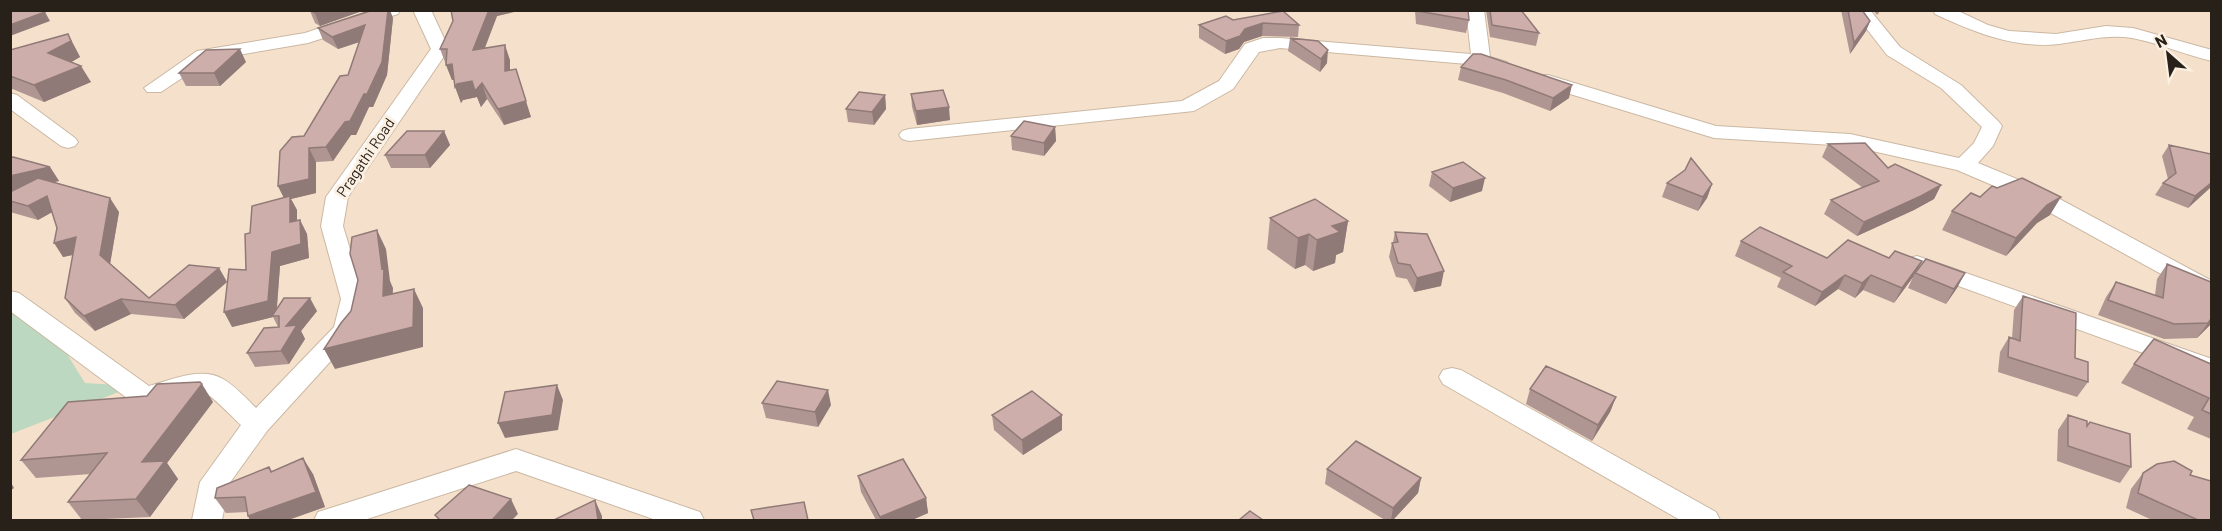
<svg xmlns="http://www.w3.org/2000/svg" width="2222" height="531" viewBox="0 0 2222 531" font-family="Barlow,sans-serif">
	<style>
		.green { fill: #bdd8c0 }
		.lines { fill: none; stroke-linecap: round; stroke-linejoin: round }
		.minor-casing { stroke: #cbb8a3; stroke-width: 2 }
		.minor { fill: #fff; fill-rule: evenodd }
		.wall { fill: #b09692 }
		.shaded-wall { fill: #907a77 }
		.building { fill: #cdaeaa; stroke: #907a77; stroke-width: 1.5 }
		.labels { text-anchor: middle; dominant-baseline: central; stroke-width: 6; stroke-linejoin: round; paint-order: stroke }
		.street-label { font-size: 15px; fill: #282119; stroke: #fcf0e3 }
	</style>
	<rect width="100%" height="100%" fill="#f5e1cb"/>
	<path class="green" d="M11,312l56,42 18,29 49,3 -123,48z"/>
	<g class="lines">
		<defs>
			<path id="minor" d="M373,10h27l-2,4 -90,29 -99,17 -48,32h-14l-3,-4 53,-37 108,-18z
				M413,10h18l18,39 -101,148 -5,29 22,73 -6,31 -92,101 -38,53 -7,36h-30l8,-38 41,-57c-9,-8 -26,-27 -36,-32 -19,-7 -47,17 -70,11l-125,-93v-20l9,2 130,93c22,-6 53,-20 74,-7 12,7 23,19 33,29l78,-81 7,-28 -20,-73 5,-29 105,-148z
				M1466,10h18l6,47 17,5 2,4 -2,4 -7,2 -21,-7 -199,-17 -21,4 -26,37 -39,22 -285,30 -7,-2 -3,-4 3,-4 7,-2 273,-28 37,-20 26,-37 18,-6h17l191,16z
				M1852,10h18l30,37 61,38 38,37 3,4 -9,20 -15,17 63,26 171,92v18l-9,-2 -178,-98 -68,-29 -107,-24 -136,-8 -180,-55 -3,-4 3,-4h14l168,51 134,8 109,24 15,-15 8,-16 -41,-39 -54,-33z
				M1933,10h23l32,15 21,6 47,3 50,-8 27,2 79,22v11c-27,-6 -53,-18 -80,-23 -25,-4 -49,3 -73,6 -45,5 -85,-12 -124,-30z
				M10,93l7,2 58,43 3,4 -3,4 -7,2 -7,-2 -51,-37z
				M1917,256l295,103v19l-303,-110 -4,-5 4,-5z
				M1452,368l9,2 255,142 4,8h-40l-237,-136 -4,-7 4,-7z
				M516,449l184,63 4,8h-48l-140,-49 -152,49h-50l4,-8z"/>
		</defs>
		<use href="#minor" class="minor-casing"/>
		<use href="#minor" class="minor"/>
	</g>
	<path class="wall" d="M365,10l-45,16 -5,-3 -5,-12z
		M1407,10h61l1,10 -3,13 -50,-9 -1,-13z
		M1486,10h35l18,23 -3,13 -46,-9z
		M1841,10h21l8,11 -4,10 -16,23z
		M1873,10h8l-4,5z
		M514,12l-17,4 -12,32 25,12v10l21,47 -27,8 -17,-26 -6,8 -4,-10 -14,3 -2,3 -7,-23h-2l-12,-31 13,-28z
		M393,18l-6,57 -14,32h-4l-13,28h-5l-18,26 -17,1v31l-25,6 6,11v10h3l7,14 2,24 -29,8 -3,43 40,2 -16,20 4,8 -16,25 -34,3 -8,-14 31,-26 -5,-10 -41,10 14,-57 4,-37 34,-35 -6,-12 26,-50 44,-61 12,-33 -22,7 -15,-9 -5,-12z
		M1233,20l66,5 -1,12 -36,-1 -18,6 -5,7 -14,5 -26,-16v-13z
		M68,34l12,23 -9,5 20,20 -47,20 -34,-14v-38z
		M1290,38l37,25 -7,9 -32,-21z
		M246,62l-26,24h-34l-7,-13z
		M1461,67l108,31 -19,13 -47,-18 -45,-13z
		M911,94l39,26 -33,5 -5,-18z
		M885,95l1,14 -12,16 -26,-3 -2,-13z
		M1055,127l1,14 -12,15 -32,-6 -1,-14z
		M444,131l6,14 -20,23h-39l-6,-13z
		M1828,144l60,24 53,17 -7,14 -20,11 -57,26 -33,-22 7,-14 32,-12 -41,-31z
		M2169,145l42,42 -23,21 -33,-13 8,-12 5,-4 -6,-23z
		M10,158l40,9 9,14 -5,1 65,30 -9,52 39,34 70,-30 8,14 -43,37 -53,-5 -36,17 -20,-18 -10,-15 8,-43 -10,2 -6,-29 -5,-16 -14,8 -28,-8z
		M1432,172l50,19 -32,11 -21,-16z
		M1667,183l45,1 -5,14 -9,13 -36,-14z
		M1980,197l70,18 -13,8 -31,33 -64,-26 10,-19z
		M1270,218l78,3 -5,31 -7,3 -1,8 -22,8 -8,-6 -10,4 -28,-20z
		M1395,232l46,54 -27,6 -7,-13 -11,-2 -7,-20 3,-14 1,-1z
		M1741,241l86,17h62l33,3 -6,11 49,1 -8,15 -11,16 -38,-16 5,-11 -19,26 -31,-13 -8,8 -17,-9 -23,17 -38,-19 4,-9 -46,-22z
		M2167,264l43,61 -13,13 -33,1 -66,-24 8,-18 10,-15 39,13 2,-16z
		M2023,296l52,62 13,24 -11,15 -79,-25 2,-20 9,-15 3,1 2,-28z
		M2134,364h77v75l-24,-10 7,-12 -73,-34z
		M1530,389l86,8 -6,15 -18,29 -66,-37z
		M213,402l-46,61 11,16 -28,38 -68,3 -14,-18 23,-28 -55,4 -15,-18z
		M762,403l69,2 -13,22 -52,-9z
		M992,415l70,15 -39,25 -29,-25z
		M2068,415l19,11 44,41 -11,16 -63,-22 1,-31z
		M269,467l3,4 41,3 12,33 -37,13h-38l-2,-4 -1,-4 -21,1 -11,-15z
		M1327,469l94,9 -3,15 -25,27h-8l-60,-36z
		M2143,473l47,2 21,45h-59l-26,-12 5,-19z
		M858,476l68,22 2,15 -16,7h-36l-15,-28z"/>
	<path class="shaded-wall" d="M323,10h42l-45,16 -5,-13z
		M388,10h2l3,8 -6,57 -14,32h-4l-13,28h-5l-18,26 -7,-14z
		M489,10h24l1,2 -17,4 -19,49 -5,-15z
		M45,12l5,9 -40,15v-11z
		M1870,21l-4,10 -16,23 4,-11z
		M1263,23l-1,13 -18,6 -5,7 -14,5 1,-13 19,-12z
		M365,25l6,13 -33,11 -6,-12z
		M68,34l12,23 -22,13 -10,-17z
		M505,45l5,15v26l-5,-15z
		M240,49l6,13 -26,24 -6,-13z
		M1328,50l-1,13 -7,9 1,-13z
		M452,64l5,15 -5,1 -6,-15z
		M81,66l10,16 -47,20 -10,-17z
		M516,69l15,48 -27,8 -6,-16z
		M472,81l10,2 5,16 -6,8 -4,-10 -14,3 -2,3 -6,-16 2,-3z
		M1572,85l-3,13 -19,13 3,-13z
		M885,95l1,14 -12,16 -2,-13z
		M949,107l1,13 -33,5 -1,-14z
		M1055,127l1,14 -12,15v-13z
		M444,131l6,14 -20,23 -5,-13z
		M309,148l7,14v31l-25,6 6,11v27l-7,-15 -5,-22 -7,-14z
		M50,167l9,14 -49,11v-16z
		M1485,178l-3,13 -32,11 3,-14z
		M2211,183v4l-23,21 7,-12z
		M1712,184l-5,14 -9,13 5,-14z
		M1941,185l-7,14 -20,11 -57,26 7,-14z
		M47,196l9,14 -18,10 -10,-14z
		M2061,197l-11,18 -13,8 -31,33 10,-18 31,-33z
		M110,198l9,14 -10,58 -9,-15z
		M300,220l7,14 2,24 -29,8 -4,50h-4l1,1 -41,10 -8,-15 48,-60z
		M1348,221l-5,31 -7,3 -1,8 -22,8 4,-31 15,-14z
		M377,230l9,19 4,32 3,7 -1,28 -9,-20 -1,-27z
		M1309,234l-4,31 -10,4 3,-31z
		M76,237l10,15 -23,5 -9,-14z
		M1922,261l-9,16 -19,26 8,-15z
		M219,268l8,14 -43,37 -9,-14z
		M1444,271l-3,15 -27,6 3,-14z
		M1965,273l-8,15 -11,16 8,-15z
		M1845,275l-7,14 -23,17 7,-14z
		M1871,275l-8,15 -8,8 7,-15z
		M414,289l9,19v39l-88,22 -11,-20z
		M310,298l7,13 -16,20 4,8 -16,25 -8,-13 5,-25z
		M121,299l10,15 -36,17 -11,-15z
		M2211,319v3l-1,3 -13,13z
		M202,384l11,18 -46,61 11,16 -28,38 -14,-18 6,-37z
		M557,385l6,15 -5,30 -53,8 -7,-15z
		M828,390l3,15 -13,22 -3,-15z
		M1616,397l-6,15 -18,29 6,-16z
		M1062,415v15l-39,25 -1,-15z
		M303,458l10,16 12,33 -37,13h-38l-2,-4z
		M1421,478l-3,15 -25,27h-2l2,-12z
		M10,481l4,7 -4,3z
		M926,498l2,15 -16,7h-32v-3z
		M511,499l7,15 -6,6h-20z
		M595,500l7,16v4h-4z"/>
	<path class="building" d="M10,10h33l2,2 -35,13z
		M310,10h13l-8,3z
		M373,10h15l-6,52 -15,32h-3l-14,27 -5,1 -19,25 -17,1v31l-31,7 2,-35 12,-14 12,-1 36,-60 8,-1 17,-50 -33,12 -14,-9z
		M451,10h38l-16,40 32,-5v26l11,-2 10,32 -28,8 -16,-26 -7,8 -3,-10 -15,3 -2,3 -3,-23 -6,1 1,-16h-7l13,-28z
		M1418,10h50l1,10 -51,-9z
		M1490,10h31l18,23 -47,-8z
		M1848,10h14l8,11 -16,22z
		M1283,11l16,14 -36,-2 -18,6 -5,7 -14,5 -27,-16 27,-9 7,4z
		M68,34l3,7 -23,12 33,13 -47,19 -24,-9v-26z
		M1290,38l28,3 10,9 -7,9z
		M240,49l-26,24h-35l27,-23z
		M1473,54h8l91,31 -19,13 -47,-18 -45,-13z
		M943,90l6,17 -33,4 -5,-17z
		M859,92l26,3 -13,17 -26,-3z
		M1024,121l31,6 -11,16 -33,-7z
		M407,131h37l-19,24h-40z
		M1865,143l23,25 7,-4 46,21 -20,11 -57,26 -33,-22 48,-19 -51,-37z
		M2169,145l42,9v29l-16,13 -32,-13 13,-10z
		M13,157l37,10 -40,9v-18z
		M1691,158l21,26 -9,13 -36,-14 18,-13z
		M1463,162l22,16 -32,10 -21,-16z
		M38,178l72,20 -10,57 49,43 40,-33 30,3 -44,37 -54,-6 -37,17 -19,-18 11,-61 -22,6 3,-15 -10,-32 -19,10 -18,-5v-9z
		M2022,178l39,19 -14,8 -31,33 -64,-27 19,-18 9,4 12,-11 5,2z
		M290,196v26l10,-2 1,24 -29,8 -4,49 -44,11 5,-43 17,1 -1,-36 5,-1 2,-27z
		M1315,199l33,22 -16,5 8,6 -23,8 -8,-6 -11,4 -28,-20z
		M1760,227l67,31 21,-18 41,18 6,-7 27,10 -20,27 -31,-13 -9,8 -17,-8 -23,17 -39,-20 9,-6 -51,-25z
		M377,230l5,39 2,-1 -1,28 31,-7 -1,38 -89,22 17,-26 10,-12 7,-31 -8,-26 2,-17z
		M1395,232l32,2 17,37 -27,7 -7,-13 -12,-2 -6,-20 6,-1z
		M1926,259l39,14 -11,16 -39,-16z
		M2167,264l44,18v37l-3,4 -34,1 -66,-24 8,-18 47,16z
		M2023,296l53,17 -1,45 13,4v20l-80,-25 1,-20 11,4z
		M284,298h26l-24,28 11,-1 -16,26 -34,2 17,-25 15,-1v-11h-7z
		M2154,339l57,25v50l-9,-4 7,-12 -75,-34z
		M1546,366l70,31 -18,28 -68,-36z
		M777,381l51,9 -13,22 -53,-9z
		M200,382l2,2 -60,78 23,-1 -29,38 -68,3 39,-49 -86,7 47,-58 79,-6 10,-12z
		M557,385l-5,30 -54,8 7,-31z
		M1032,391l30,24 -40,25 -30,-25z
		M2068,415l19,6v5l3,-4 40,12 1,33 -63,-21z
		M1356,441l65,37 -28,30 -66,-39z
		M303,458l13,34 -68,24 -3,-19 -30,1 2,-10 52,-21 2,5z
		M903,459l23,39 -46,19 -22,-41z
		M2174,461l18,10 -2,4 21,6v39h-13l-60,-27 5,-20 14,-9z
		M469,485l42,14 -19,21h-52l-5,-5z
		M595,500l3,20h-44z
		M804,502l4,18h-54l-3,-10z
		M1250,511l13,9h-24z"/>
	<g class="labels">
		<g class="street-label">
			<text transform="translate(365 157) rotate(-56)">Pragathi Road</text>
		</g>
	</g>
	<rect width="2222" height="531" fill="none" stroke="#282119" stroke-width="24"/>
	<g transform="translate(2168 54) rotate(332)" stroke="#fcf0e3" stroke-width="4.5" paint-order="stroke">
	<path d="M0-4.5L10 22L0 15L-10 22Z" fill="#282119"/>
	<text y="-9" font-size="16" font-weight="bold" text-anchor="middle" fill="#282119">N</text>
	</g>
</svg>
